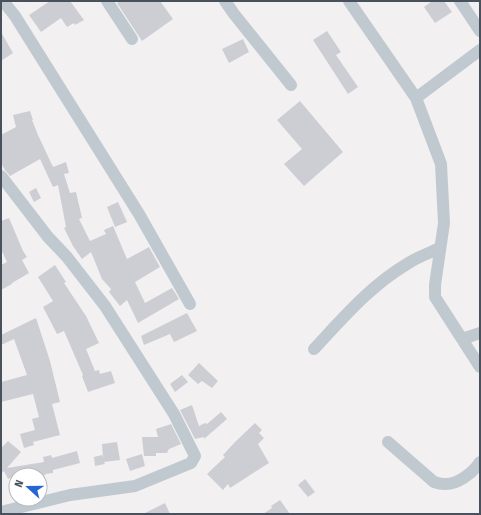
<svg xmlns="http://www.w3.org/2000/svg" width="481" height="515" viewBox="0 0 481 515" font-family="'Fira Sans Condensed',sans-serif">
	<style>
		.building { fill: #cdced4 }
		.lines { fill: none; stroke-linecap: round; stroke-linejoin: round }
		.street { stroke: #c1c9d0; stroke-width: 12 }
	</style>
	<rect width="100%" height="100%" fill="#f2f0f0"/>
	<path class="building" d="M50,1h20l14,19 -9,5 -1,-2 -7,4 -6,-9 -20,14 -12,-17z
		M121,1h39l13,18 -31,22 -25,-38z
		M432,1h12l8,11 -17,11 -11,-16z
		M327,31l14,21 -5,3 22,32 -10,7 -35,-54z
		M1,32l12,21 -12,8z
		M243,39l6,13 -20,11 -7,-14z
		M300,101l43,51 -39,34 -20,-22 18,-15 -25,-29z
		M30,111l3,9h-1l6,15 15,32 13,-5 3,11 -5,1 6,19 6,-1 6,26 -3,1 11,22 16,-7 -2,-4 9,-4 14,33 22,-12 11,20 -25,15 10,21 27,-15 7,11 -41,24 -11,-23 -7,6 -11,-14 2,-3 -9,-10 -11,-27 -9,7 -9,-13 -9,-18 2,-1 -8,-42 -5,2 -13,-28 -30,17 -5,-6 -4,-7v-28l15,-8 -3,-12z
		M36,188l5,10 -7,4 -5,-10z
		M118,202l9,20 -12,5 -8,-20z
		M9,218l14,33 4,6 -5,3 7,13 -17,10v1l-11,6v-25l6,-3 -6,-13v-28z
		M55,265l11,17 -2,1 22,33 13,27 -13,6 9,22 4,-1 1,4 11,-3 4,12 -27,9 -6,-16 1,-1 -19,-44 -7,3 -14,-27 10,-6 -15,-24z
		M187,313l10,18 -23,11 -4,-8 -26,11 -3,-9z
		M36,318l14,43 10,41 -8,2 8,31 -27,7 1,3 -10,3 -4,-14 15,-4 -3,-11 7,-2 -6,-23 -32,8v-20l26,-7 -13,-36 -13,6v-10z
		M199,363l19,18 -6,7 -10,-7 -4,3 -10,-9z
		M182,375l6,7 -13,10 -5,-8z
		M192,405l7,21 6,-3 2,1 14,-12 6,7 -23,20v-2l-9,2 -15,-29z
		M255,423l7,7 -3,3 5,5 -6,6 11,19 -39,25 -2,-4 -5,6 -16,-16 18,-17 -2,-2 12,-13z
		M171,424l10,20 -12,5 -2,4h-11v3h-12l-2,-19h16l-2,-8z
		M8,441l13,11 -14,16 37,-6 -1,-5 8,-2 1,3 25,-7 3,12 -27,7v3l-8,1 1,1h-20v-4l-18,8 -4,-8 -3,3v-26z
		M117,442l3,18 -16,2 1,2 -10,2 -1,-9 8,-2 1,3 -1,-14z
		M142,454l3,12 -15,5 -4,-12z
		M305,479l10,13 -7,5 -10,-12z
		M280,500l10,14h-27l9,-6 -1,-2z
		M165,503l5,11h-27z"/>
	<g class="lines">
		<path class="street" d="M3,1l12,15 124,198 51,90
			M107,1l25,38
			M225,1l9,13 57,71
			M349,1l67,97 25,66 3,59 -9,62v12l45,70
			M460,1l20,30
			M416,98l64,-48
			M1,176l47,61 19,20 38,49 69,108 21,42 -4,7 -56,23 -65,9 -69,17
			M462,339l18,-6
			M314,349c29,-31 56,-63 93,-85 10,-7 22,-11 33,-16
			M388,442l46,40c3,1 7,2 10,2 13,1 29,-11 36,-22"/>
	</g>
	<rect width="481" height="515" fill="none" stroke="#49515c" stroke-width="4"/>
	<g transform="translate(28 487) rotate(291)"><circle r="19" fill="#ffffff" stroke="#b6b9be"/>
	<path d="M0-3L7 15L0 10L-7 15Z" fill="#2565d6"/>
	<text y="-6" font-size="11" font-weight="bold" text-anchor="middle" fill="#49515c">N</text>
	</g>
</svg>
